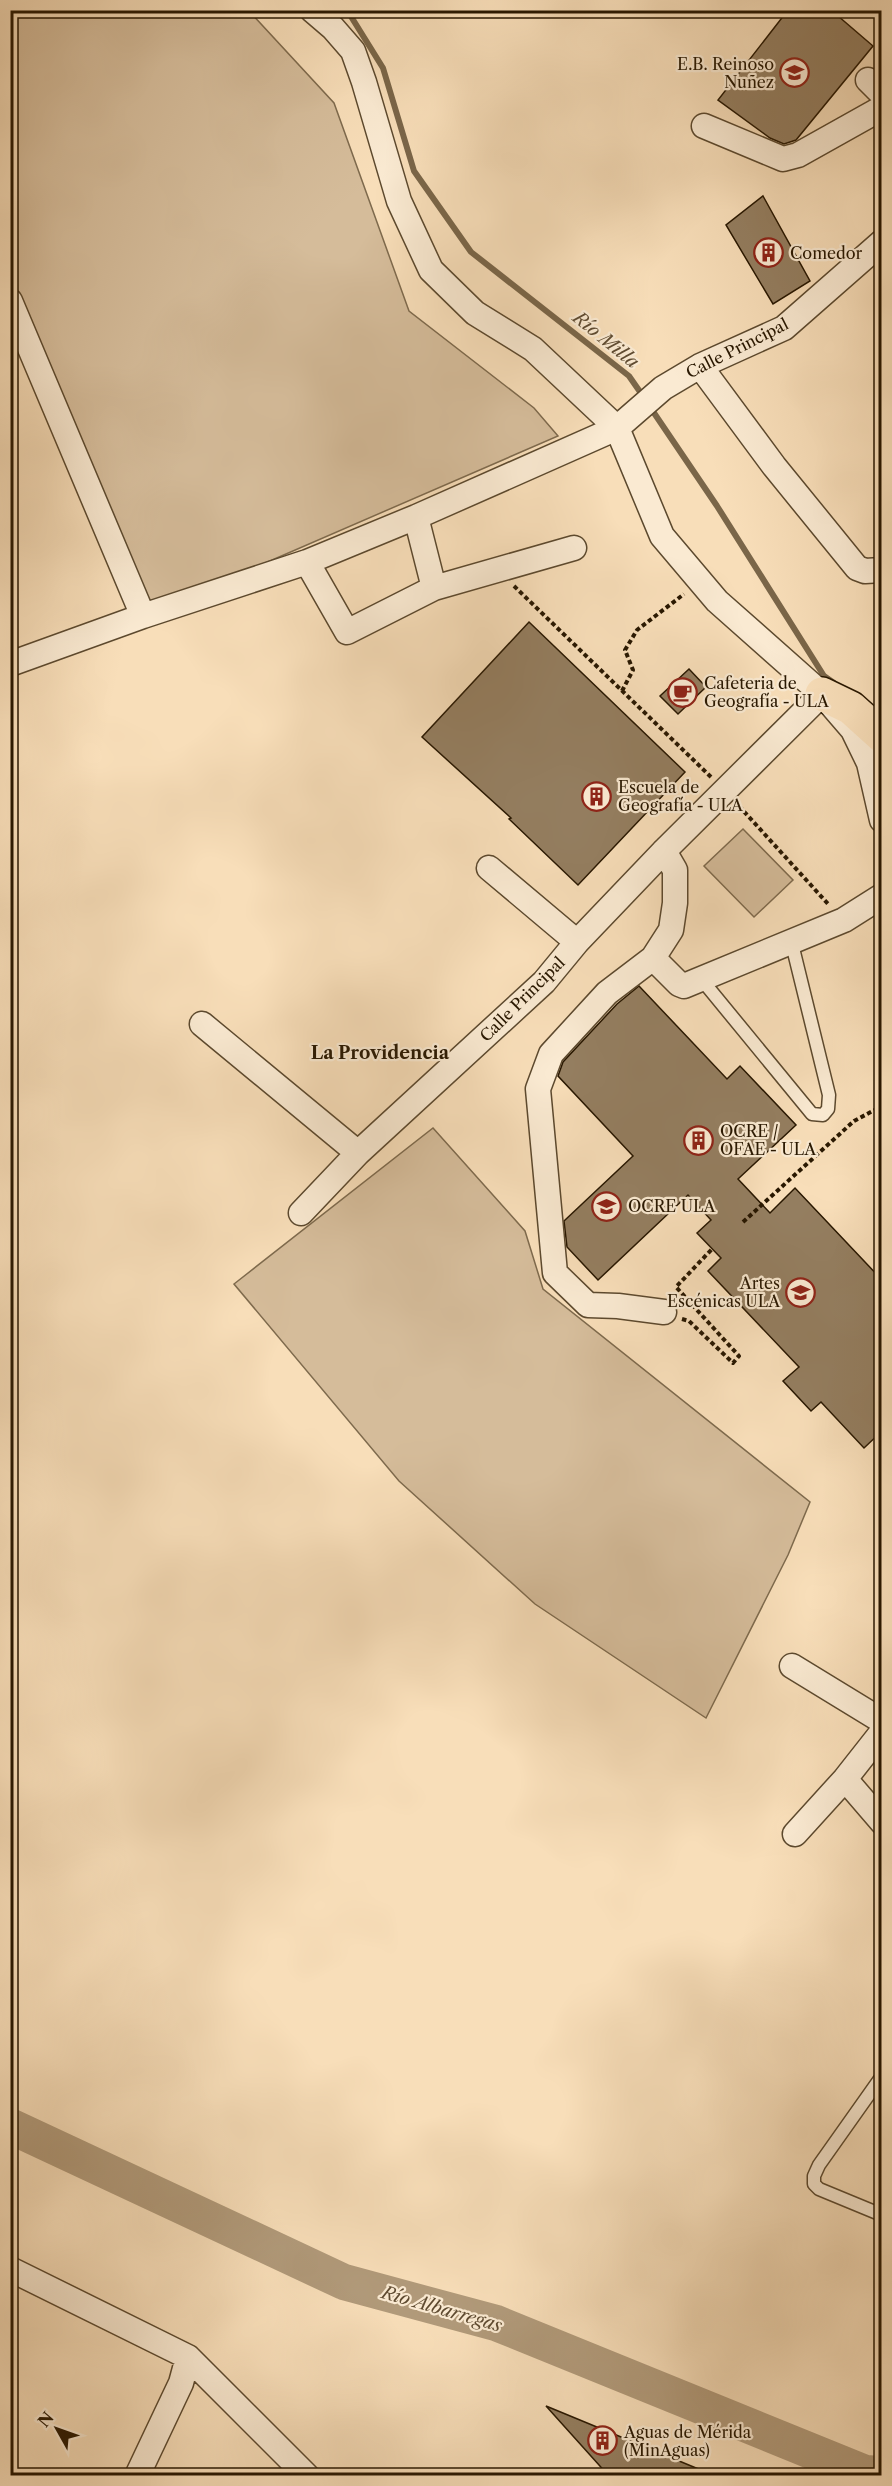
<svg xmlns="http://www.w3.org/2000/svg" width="892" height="2486" viewBox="0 0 892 2486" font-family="'Libre Caslon Text',serif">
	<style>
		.green { fill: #d5bc9a; stroke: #7e6a4d; stroke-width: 1.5 }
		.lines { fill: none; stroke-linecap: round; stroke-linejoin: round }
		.stream { stroke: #7a6649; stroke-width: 6 }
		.river { stroke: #b19a7a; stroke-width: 36 }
		.building { fill: #947e60; stroke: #281700; stroke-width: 1.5 }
		.service-casing { stroke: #5c492e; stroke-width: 15 }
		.minor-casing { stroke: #5c492e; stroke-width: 27 }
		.trunk-casing { stroke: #281700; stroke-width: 36 }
		.path { stroke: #281700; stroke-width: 4; stroke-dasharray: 4.5 3; stroke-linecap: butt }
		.service { stroke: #faead2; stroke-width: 12 }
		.minor { stroke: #faead2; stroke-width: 24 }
		.trunk { stroke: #f8deb9; stroke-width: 33 }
		.labels { text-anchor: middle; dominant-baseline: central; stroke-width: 4.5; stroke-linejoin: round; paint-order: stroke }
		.poi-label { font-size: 16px; fill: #281700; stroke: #faead2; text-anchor: start }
		.street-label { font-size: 16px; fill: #281700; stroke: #faead2 }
		.water-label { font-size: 18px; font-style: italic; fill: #5f4b31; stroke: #faead2 }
		.neighbourhood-label { font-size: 18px; font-weight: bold; fill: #281700; stroke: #faead2 }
	</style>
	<rect width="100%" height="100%" fill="#f8deb9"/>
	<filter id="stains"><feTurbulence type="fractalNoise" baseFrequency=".00333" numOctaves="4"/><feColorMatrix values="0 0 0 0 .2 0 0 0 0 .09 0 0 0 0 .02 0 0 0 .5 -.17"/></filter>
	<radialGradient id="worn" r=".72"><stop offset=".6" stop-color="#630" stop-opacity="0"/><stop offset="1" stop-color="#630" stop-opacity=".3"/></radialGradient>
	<path class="green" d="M10,11h239l85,92 75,208 125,97 24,28 -415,180 -132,-315z
		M743,829l50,51 -39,37 -50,-51z
		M433,1128l92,103 18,58 267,213 -22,53 -82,163 -171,-114 -136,-123 -165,-197z"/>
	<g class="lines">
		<path class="stream" d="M347,10l36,58 31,103 57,81 158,124 16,23
			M650,407l67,99 107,170 10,7"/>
		<path class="river" d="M10,2126l334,156 152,41 369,150 17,1"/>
	</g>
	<path class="building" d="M788,10h43l42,36 -77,94 -12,4 -14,-6 -52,-38z
		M763,196l47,85 -37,23 -47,-79z
		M529,622l156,150 -107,113 -69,-66 2,-1 -89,-81z
		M689,669l17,18 -28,27 -18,-18z
		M639,986l88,93 13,-13 56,59 -58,54 32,34 25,-25 87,92v151l-18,17 -43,-46 -10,9 -28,-30 16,-14 -91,-96 13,-13 -24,-25 14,-13 -23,-25 -90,85 -31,-33 -3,-26 69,-65 -75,-80 5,-14 54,-58z
		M546,2406l167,69h-105z"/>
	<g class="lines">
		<defs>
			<path id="service" d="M702,980l110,134 11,1 5,-6 1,-14 -38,-155
				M882,2076l-63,89 -5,11v8l5,5 63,26"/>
			<path id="minor" d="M312,10l21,18 20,23 11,31 35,119 32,69 44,43 58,36 84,79 45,108 55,65 105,93 31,36 16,33 13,57
				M868,80l14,14
				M704,126l79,33 15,-4 84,-47
				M10,301l133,315
				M700,366l74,100 83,102 8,3 17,-1
				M307,562l40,70 87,-44 -18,-71
				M434,588l140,-40
				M10,664l133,-48 164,-54 109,-45 201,-89 46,-40 37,-22 84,-38 98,-86
				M664,851l11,19v33l-4,27 -18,28 -46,35 -56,61 -13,35 17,184 33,32 30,1 46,6
				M489,868l88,74
				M653,958l26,26 5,2 160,-66 38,-24
				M202,1024l156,129 186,-171 33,-40 87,-91 158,-157
				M301,1213l57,-60
				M792,1666l90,55
				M845,1779l37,43
				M795,1834l50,-55 37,-47
				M10,2269l178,88 119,119
				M137,2476l44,-93 7,-26"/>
			<path id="trunk" d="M822,694l29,14 31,28"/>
		</defs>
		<use href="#service" class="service-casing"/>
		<use href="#minor" class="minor-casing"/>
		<use href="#trunk" class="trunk-casing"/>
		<path class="path" d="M514,586l197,191
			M622,691l11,-21 -8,-20 12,-20 47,-36
			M739,806l90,99
			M743,1222l111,-101 28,-15
			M682,1319l7,2 44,42 6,-7 -63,-69 36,-38"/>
		<use href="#service" class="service"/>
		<use href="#minor" class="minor"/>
		<use href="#trunk" class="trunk"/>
	</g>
	<defs>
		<symbol id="school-ring" viewBox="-11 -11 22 22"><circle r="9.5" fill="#faead2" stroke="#8f2418" stroke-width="1.5"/><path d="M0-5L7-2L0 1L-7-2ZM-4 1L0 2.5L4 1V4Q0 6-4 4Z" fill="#8f2418"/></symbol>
		<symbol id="building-ring" viewBox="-11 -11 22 22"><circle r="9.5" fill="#faead2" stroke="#8f2418" stroke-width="1.5"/><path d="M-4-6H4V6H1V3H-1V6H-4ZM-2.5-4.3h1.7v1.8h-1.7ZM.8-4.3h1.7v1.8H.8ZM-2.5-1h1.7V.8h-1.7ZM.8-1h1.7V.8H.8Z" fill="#8f2418"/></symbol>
		<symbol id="cafe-ring" viewBox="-11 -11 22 22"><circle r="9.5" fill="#faead2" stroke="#8f2418" stroke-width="1.5"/><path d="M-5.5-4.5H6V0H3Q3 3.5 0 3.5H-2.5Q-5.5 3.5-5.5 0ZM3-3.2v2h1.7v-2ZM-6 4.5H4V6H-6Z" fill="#8f2418"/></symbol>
		<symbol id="university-ring" viewBox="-11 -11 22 22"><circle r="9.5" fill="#faead2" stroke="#8f2418" stroke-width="1.5"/><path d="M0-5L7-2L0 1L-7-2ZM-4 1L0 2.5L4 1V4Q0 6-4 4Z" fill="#8f2418"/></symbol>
	</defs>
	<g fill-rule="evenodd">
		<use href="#school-ring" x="778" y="56" width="33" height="33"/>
		<use href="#building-ring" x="752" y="236" width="33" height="33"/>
		<use href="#cafe-ring" x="666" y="676" width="33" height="33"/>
		<use href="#building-ring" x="580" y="780" width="33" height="33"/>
		<use href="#building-ring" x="682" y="1124" width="33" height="33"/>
		<use href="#university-ring" x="590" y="1190" width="33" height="33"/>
		<use href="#university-ring" x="784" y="1276" width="33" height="33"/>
		<use href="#building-ring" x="586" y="2424" width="33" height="33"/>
	</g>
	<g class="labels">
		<g class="poi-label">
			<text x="774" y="64" text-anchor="end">E.B. Reinoso<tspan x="774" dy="18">Nuñez</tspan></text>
			<text x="790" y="253">Comedor</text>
			<text x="704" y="683">Cafeteria de<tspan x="704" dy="18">Geografía - ULA</tspan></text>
			<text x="618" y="787">Escuela de<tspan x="618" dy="18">Geografía - ULA</tspan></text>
			<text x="720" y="1131">OCRE /<tspan x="720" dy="18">OFAE - ULA</tspan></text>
			<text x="628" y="1206">OCRE ULA</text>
			<text x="780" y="1283" text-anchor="end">Artes<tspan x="780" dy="18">Escénicas ULA</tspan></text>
			<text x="624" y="2432">Aguas de Mérida<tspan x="624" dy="18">(MinAguas)</tspan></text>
		</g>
		<g class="street-label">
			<text transform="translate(737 348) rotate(-27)">Calle Principal</text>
			<text transform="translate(522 999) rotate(-45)">Calle Principal</text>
		</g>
		<g class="water-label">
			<text transform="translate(606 340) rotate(39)">Río Milla</text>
			<text transform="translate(442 2309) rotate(16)">Río Albarregas</text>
		</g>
		<g class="neighbourhood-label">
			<text x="380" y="1053">La Providencia</text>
		</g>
	</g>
	<rect width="892" height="2486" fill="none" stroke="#f8deb9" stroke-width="36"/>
	<rect x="12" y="12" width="868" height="2462" fill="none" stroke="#281700" stroke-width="3"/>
	<rect x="18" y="18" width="856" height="2450" fill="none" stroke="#281700" stroke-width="1.5"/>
	<g transform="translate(57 2429) rotate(310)" stroke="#faead2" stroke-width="4.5" paint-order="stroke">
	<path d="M0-4.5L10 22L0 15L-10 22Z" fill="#281700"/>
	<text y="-9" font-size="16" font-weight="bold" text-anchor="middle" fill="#281700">N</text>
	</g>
	<rect width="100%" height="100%" filter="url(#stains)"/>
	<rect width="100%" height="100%" fill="url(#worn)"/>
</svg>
